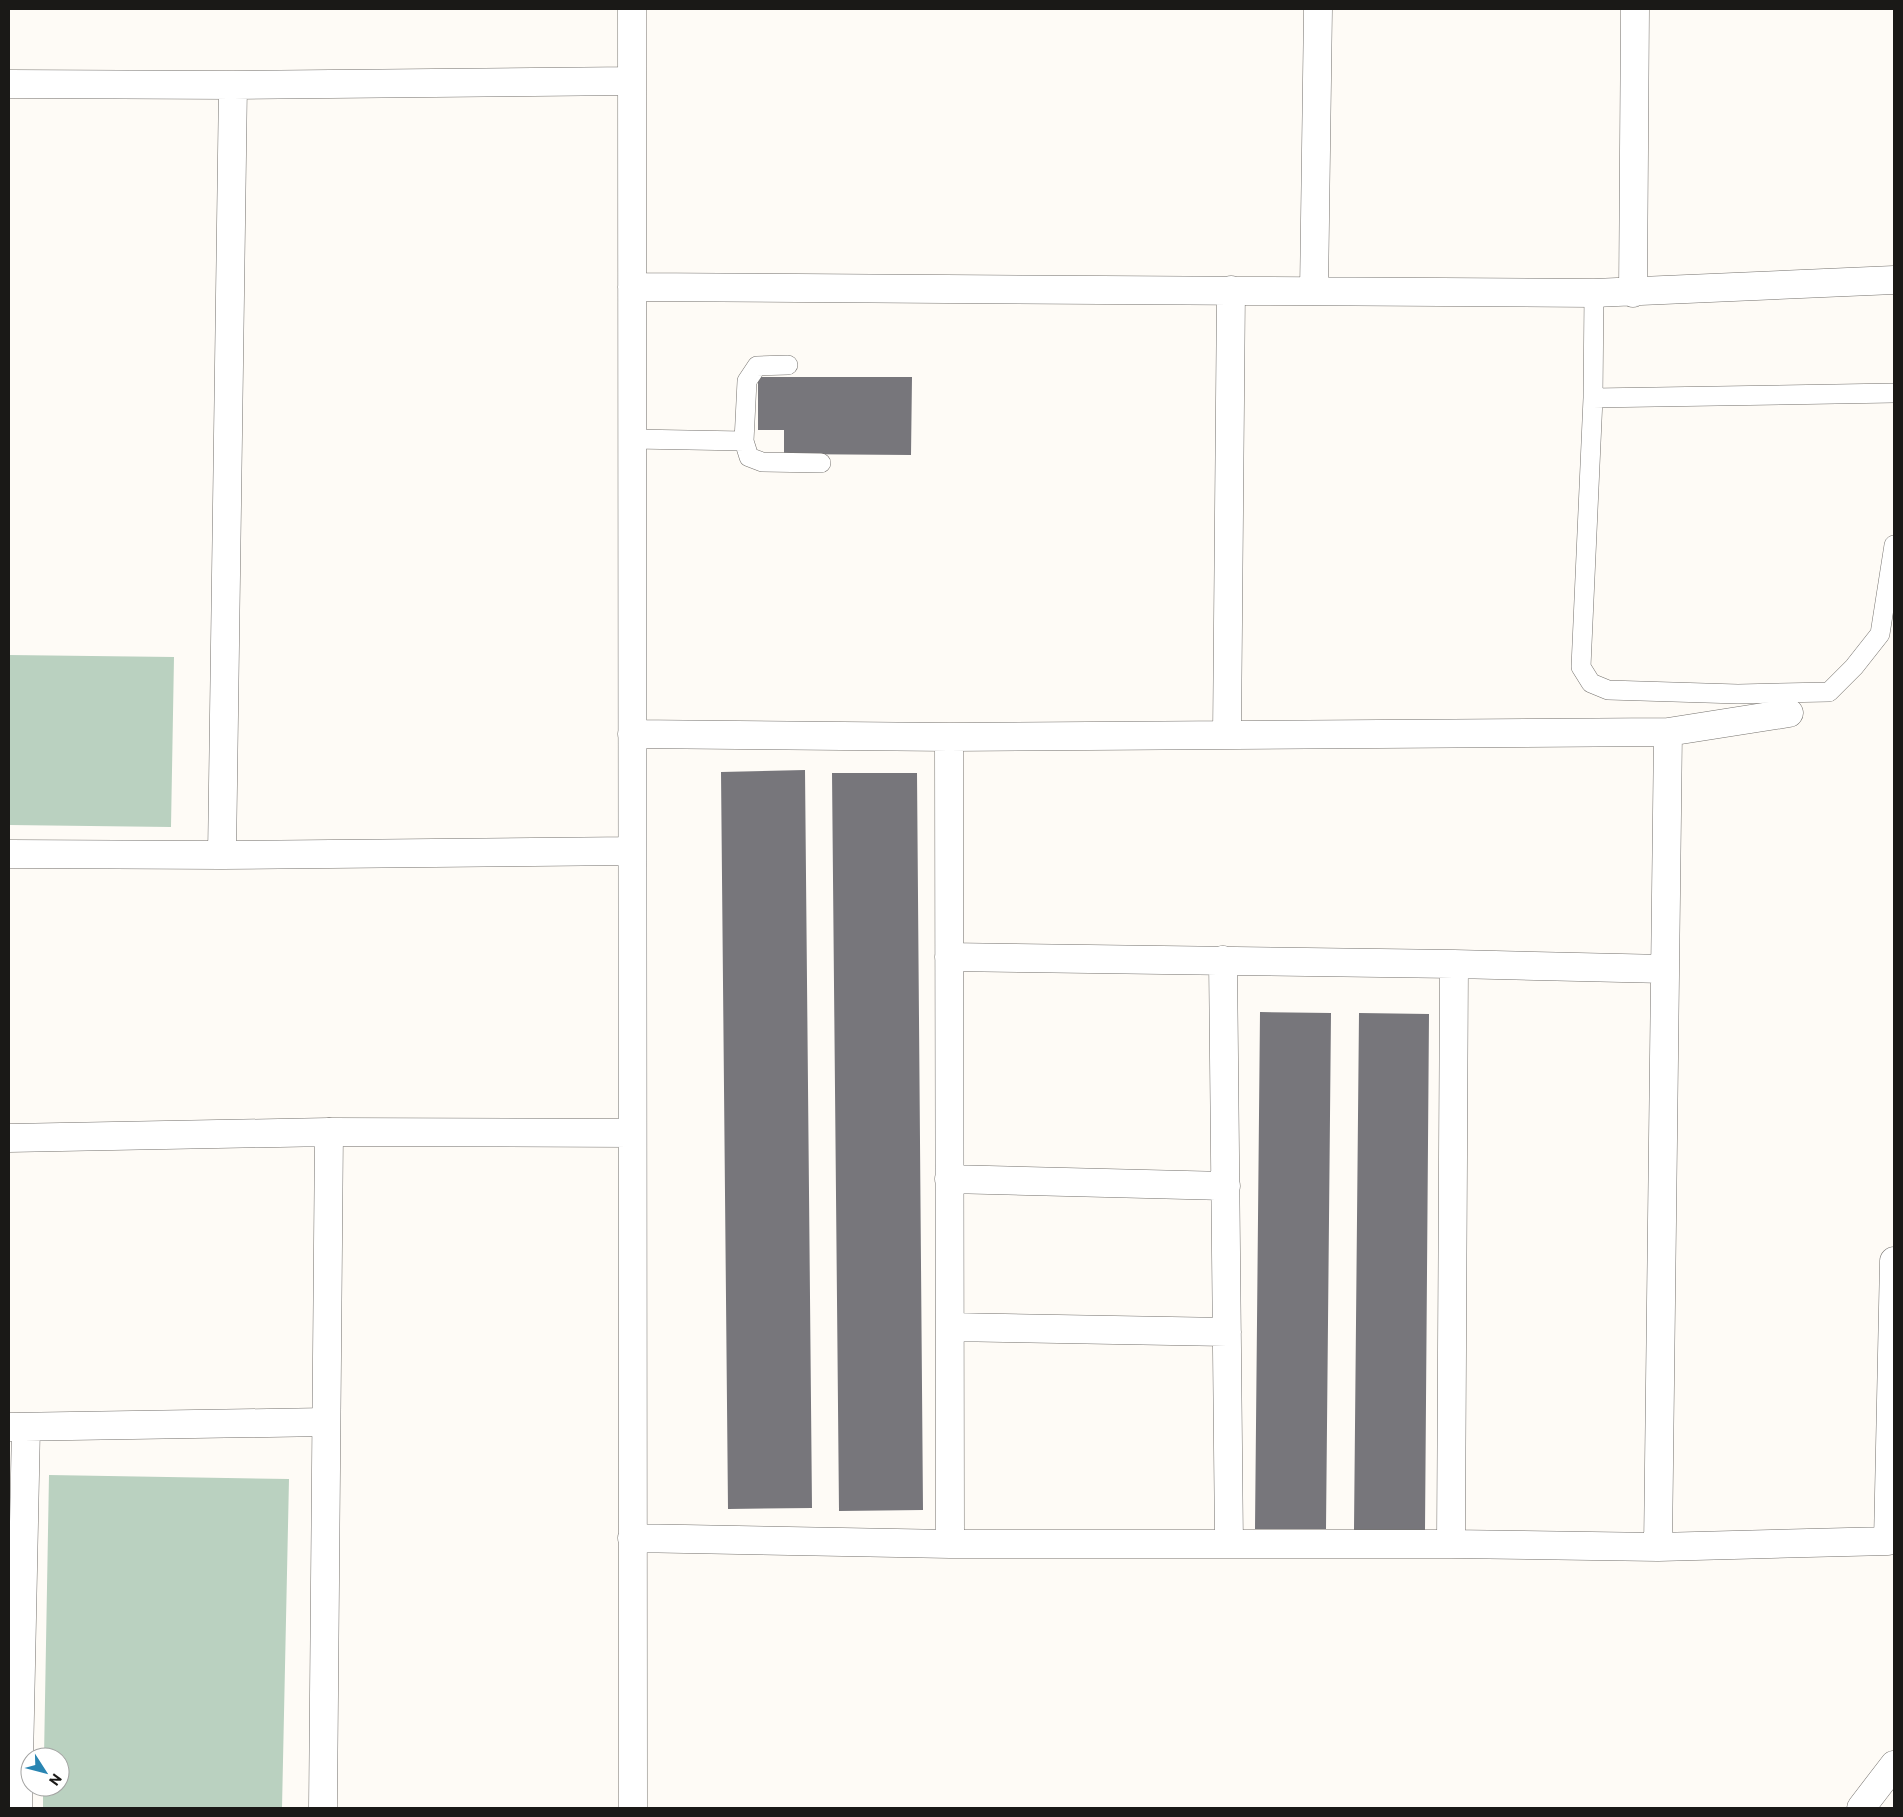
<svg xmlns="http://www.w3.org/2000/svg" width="1903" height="1817" viewBox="0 0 1903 1817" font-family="Commissioner,sans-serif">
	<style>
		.green { fill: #bad1c0 }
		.building { fill: #77767b }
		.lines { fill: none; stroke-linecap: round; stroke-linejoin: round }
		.lane-casing { stroke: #75726e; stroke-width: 20 }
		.street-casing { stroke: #75726e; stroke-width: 29 }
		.lane { stroke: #fff; stroke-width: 19 }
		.street { stroke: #fff; stroke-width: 28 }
	</style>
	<rect width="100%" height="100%" fill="#fefbf6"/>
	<path class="green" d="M9,655l165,2 -3,170 -162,-2z
		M49,1475l240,4 -7,329h-239v-21h17v-30h-16z"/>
	<path class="building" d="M758,377h154l-1,78 -127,-1v-24h-26z
		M805,770l7,738 -84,1 -7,-737z
		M832,773h85l6,737 -84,1z
		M1260,1012l71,1 -5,516h-71z
		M1359,1013l70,1 -4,517 -71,-1z"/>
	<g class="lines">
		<defs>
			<path id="lane" d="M1594,293l-1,105 -12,269 10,16 17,7 130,4 91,-2 25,-25 26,-33 14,-89
				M788,365l-31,1 -10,15 -3,60 5,16 13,5 59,1
				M1593,398l301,-5
				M633,439l111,2"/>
			<path id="street" d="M632,9l1,1799
				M9,84l224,1 399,-4
				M632,287l962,6 300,-13
				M1314,291l4,-282
				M1633,293l2,-284
				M632,734l317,3 719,-5 121,-19
				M1227,735l4,-445
				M949,737l1,807
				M9,854l213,1 410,-4
				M222,855l11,-770
				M949,957l505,7 211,5
				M1223,960l6,584
				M9,1138l320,-6 303,1
				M949,1179l277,7
				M950,1327l277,5
				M9,1427l317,-5
				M632,1538l318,6h501l207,3 230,-6 6,-9
				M1888,1541l6,-280
				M1451,1544l3,-580
				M1658,1547l10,-815
				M18,1808l8,-381
				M323,1808l6,-676
				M1861,1808l33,-43"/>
		</defs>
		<use href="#lane" class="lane-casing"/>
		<use href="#street" class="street-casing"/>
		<use href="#lane" class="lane"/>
		<use href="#street" class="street"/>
	</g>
	<rect width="1903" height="1817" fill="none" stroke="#1a1917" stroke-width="20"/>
	<g transform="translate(45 1772) rotate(126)"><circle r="24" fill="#ffffff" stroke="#a3a3a2"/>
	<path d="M0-4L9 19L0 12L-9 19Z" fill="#2985b2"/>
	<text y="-8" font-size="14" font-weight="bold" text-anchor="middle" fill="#1a1917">N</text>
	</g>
</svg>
